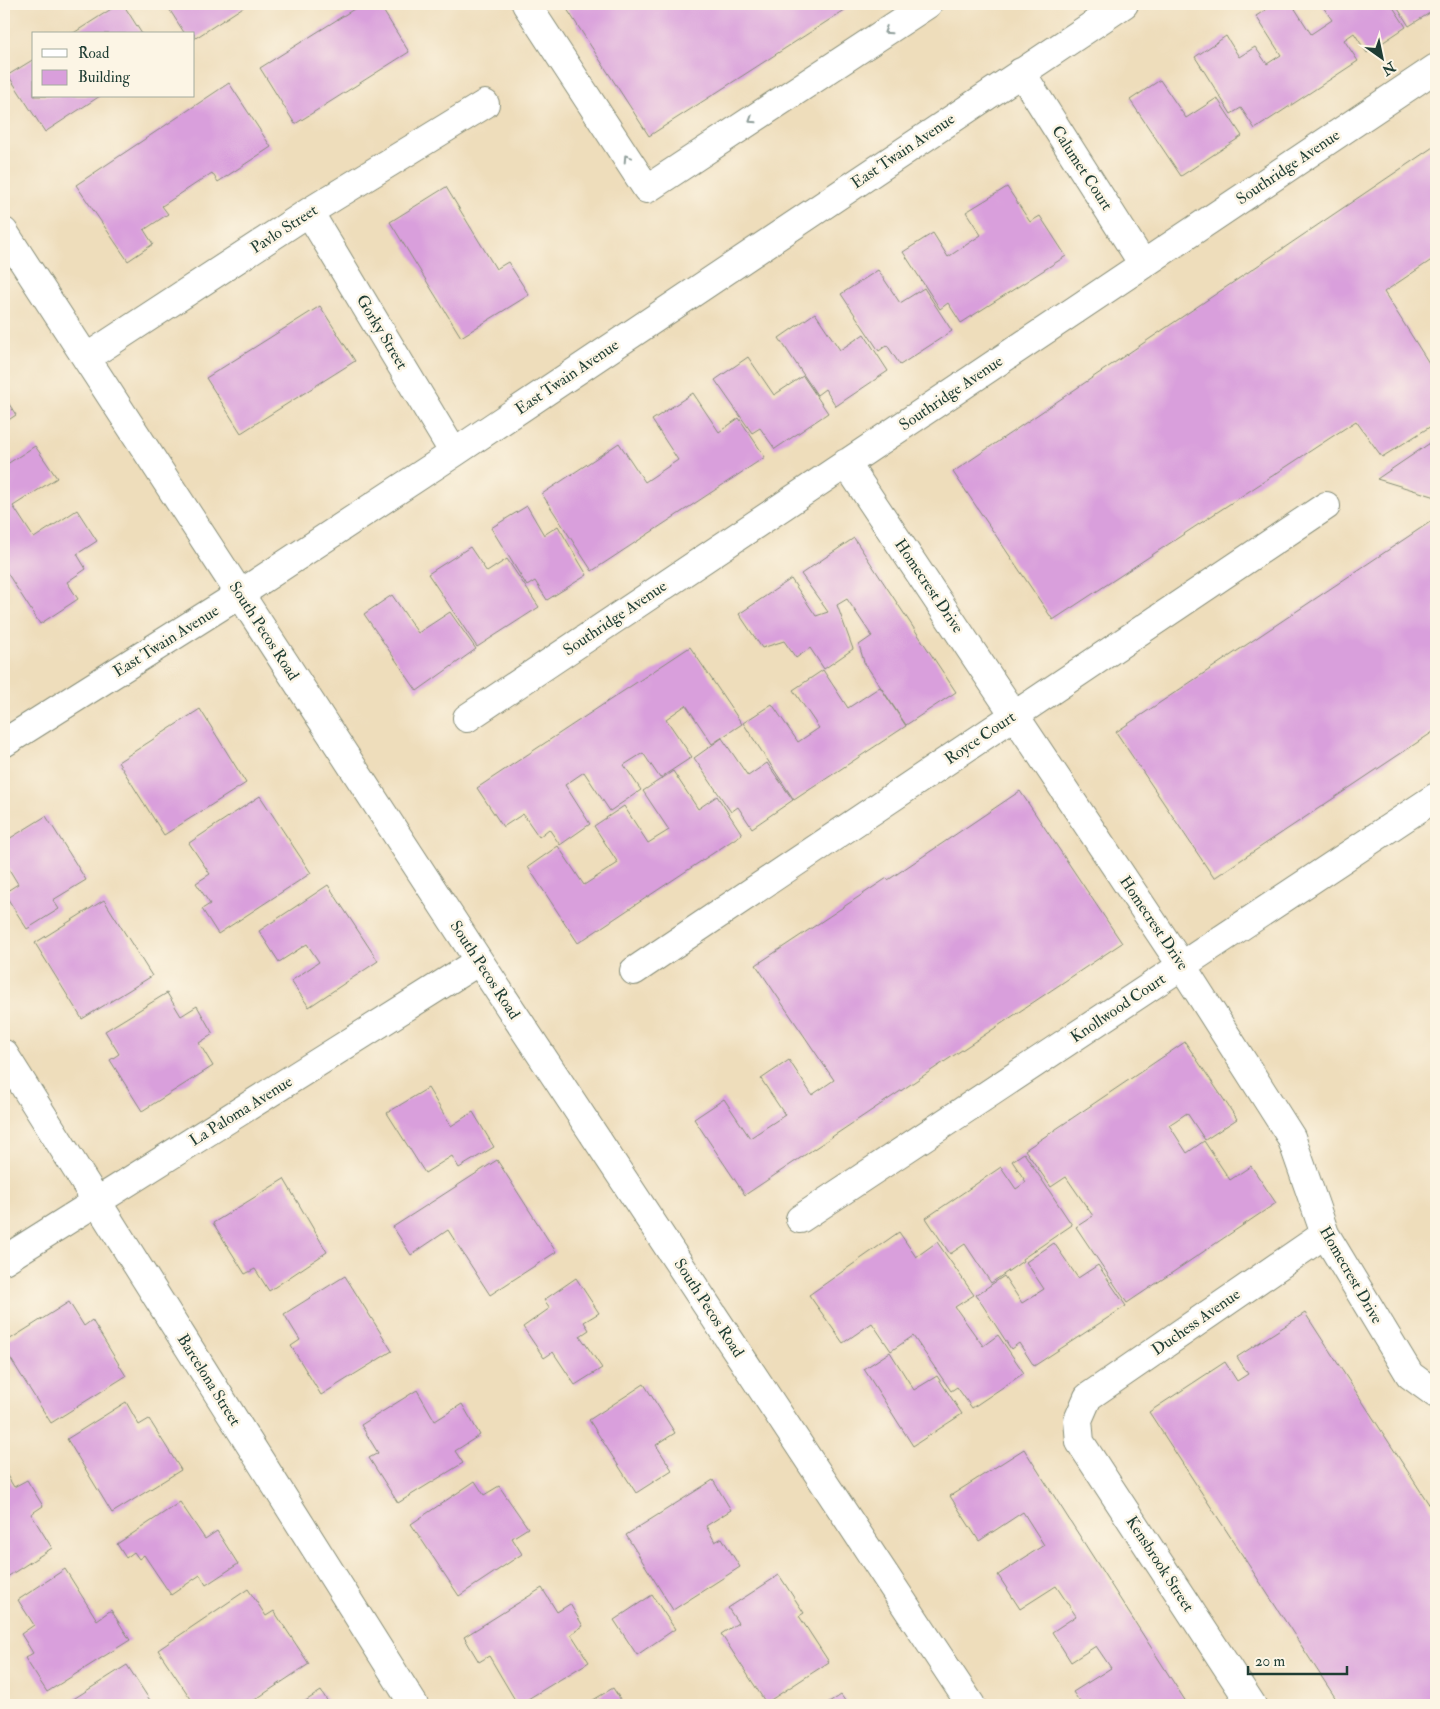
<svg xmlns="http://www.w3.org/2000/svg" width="1440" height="1709" viewBox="0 0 1440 1709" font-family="'IM FELL Double Pica',serif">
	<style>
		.building { fill: #d99fdc }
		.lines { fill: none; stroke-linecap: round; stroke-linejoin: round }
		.minor-casing { stroke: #868d78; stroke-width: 30 }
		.minor { stroke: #fff; stroke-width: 28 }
		.oneway { stroke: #8f9e9a }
		.labels { text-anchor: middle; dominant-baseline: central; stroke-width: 5; stroke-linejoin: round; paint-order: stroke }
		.street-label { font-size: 16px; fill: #1f3d34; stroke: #fcf5e5 }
	</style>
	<rect width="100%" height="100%" fill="#fcf5e5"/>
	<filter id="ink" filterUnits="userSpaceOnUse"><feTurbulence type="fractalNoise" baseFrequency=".02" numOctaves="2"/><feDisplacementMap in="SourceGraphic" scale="10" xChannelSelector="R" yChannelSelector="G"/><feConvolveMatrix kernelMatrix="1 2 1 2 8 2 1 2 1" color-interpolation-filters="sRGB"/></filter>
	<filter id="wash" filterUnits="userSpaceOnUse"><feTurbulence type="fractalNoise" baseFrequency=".0096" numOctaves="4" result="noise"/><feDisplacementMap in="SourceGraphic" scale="20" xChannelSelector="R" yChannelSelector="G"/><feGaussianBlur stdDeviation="1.12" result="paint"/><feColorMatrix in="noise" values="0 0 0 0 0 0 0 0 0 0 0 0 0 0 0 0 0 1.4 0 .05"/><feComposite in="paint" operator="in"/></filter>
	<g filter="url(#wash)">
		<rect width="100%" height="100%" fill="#edb"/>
		<g id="blocks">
			<path class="building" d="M119,4h4l19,30h-70z
				M166,4h82l-54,35v-5h-9z
				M362,4h17l30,48 -114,72 -35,-56z
				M569,4h285l-205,132 -84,-130z
				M1275,4h17l19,30 21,-14 -11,-16h70l15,23 -39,26 -13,-20 -10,7 14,21 -103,68 -14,-21 -10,6 -36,-57 31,-21 13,21 16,-10 12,17 14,-9 -25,-39z
				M1395,4h41v5l-27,17z
				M34,59v37h66l-55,36 -37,-57z
				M1160,80l26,38 31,-20 25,38 -61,40 -51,-76z
				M229,83l42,64 -53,35 -6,-9 -50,33 6,8 -24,16 9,14 -25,17 -52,-76z
				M1436,145v112l-52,35 52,82v49l-54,34 -26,-36 -303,199 -100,-148z
				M446,187l50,82 12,-7 21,33 -68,42 -71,-115z
				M1007,187l23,35 10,-6 26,40 -105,67 -13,-20 -8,6 -37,-57 30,-19 15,24 33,-22 -15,-23z
				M878,270l22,33 24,-15 28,43 -52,34 -13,-20 -8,6 -38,-57z
				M320,306l35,55 -114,72 -35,-55z
				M815,313l25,37 24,-16 24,37 -52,35 -11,-17 -8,6 -38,-57z
				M748,357l26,38 29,-19 25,37 -53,36 -15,-21 -8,5 -37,-53z
				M693,393l26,39 20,-14 26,39 -173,114 -50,-77 77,-51 26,39 33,-22 -26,-40z
				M4,396l12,19 -12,8z
				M1436,439v58l-59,-18z
				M35,446l22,32 -44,28 21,32 43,-28 20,31 -20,13 9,15 -19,13 11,17 -38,25 -36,-56v-102z
				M527,506l17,29 14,-9 29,49 -40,25 -12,-19 -8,5 -36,-58z
				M1436,518v212l-222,148 -98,-146z
				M854,538l102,154 -50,33 -42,-63 -5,-17 13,-9 -25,-37 -10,6 16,44 -29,20 -14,-21 -14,10 -12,-17 -22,7 -23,-34 52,-35 25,37 12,-4 -27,-38z
				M470,547l17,25 20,-13 32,48 -62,40 -49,-73z
				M392,595l26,38 32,-21 26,37 -59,42 -53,-77z
				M690,647l52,77 -30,20 -26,-39 -20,14 26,38 -32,21 -17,-25 -19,12 17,25 -31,21 -26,-39 -19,13 25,39 -30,21 -11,-16 -10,8 -16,-23 -20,13 -26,-39z
				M823,670l25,38 32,-21 26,39 -112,74 -51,-77 29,-19 26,38 21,-14 -26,-38z
				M200,709l46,74 -82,52 -46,-73z
				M722,738l26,38 19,-13 26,37 -41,28 -14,-21 -7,5 -37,-54z
				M673,771l25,38 19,-13 25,38 -164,109 -50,-76 30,-21 26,39 34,-22 -24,-37 30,-20 24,37 21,-13 -26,-39z
				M1020,791l102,152 -377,252 -51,-76 30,-20 26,39 35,-23 -24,-36 28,-19 23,35 22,-15 -78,-115 131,-87 1,2z
				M260,796l51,77 -93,61 -16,-25 8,-5 -14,-21 14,-9 -21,-31z
				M46,816l40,64 -33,20 6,9 -32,20 -23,-36 14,-9 -14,-23v-19z
				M328,885l50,76 -69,46 -18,-26 28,-19 -12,-18 -28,18 -20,-31z
				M104,900l48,76 -70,43 -47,-76z
				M167,993l14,23 16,-10 16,28 -14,9 14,23 -71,45 -32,-51 9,-6 -14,-23z
				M1185,1042l52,77 -32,21 -18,-27 -18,12 18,28 17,-12 26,39 21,-14 25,37 -149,100 -51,-76 17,-11 -27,-39 -15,10 -26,-37z
				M428,1088l23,38 22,-14 21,35 -35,21 -7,-12 -27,17 -38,-60z
				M1024,1153l48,72 -50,34 1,2 -32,22 -26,-39 -15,10 -24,-36 75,-51 15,22 10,-7 -14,-21z
				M497,1160l59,92 -66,43 -42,-65 -37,25 -18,-28z
				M284,1179l43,73 -58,39 -14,-22 -10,5 -32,-51z
				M899,1232l17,25 21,-15 37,53 -19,12 28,39 15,-11 26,38 -52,35 -15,-21 -6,4 -38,-55 -22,15 -19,-28 -29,20 -34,-48z
				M1054,1243l24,35 20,-13 28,41 -92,60 -15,-23 -8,6 -35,-54 28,-19 18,27 22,-14 -18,-27z
				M345,1276l47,75 -71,44 -30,-49 9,-6 -16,-26z
				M576,1278l23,35 -15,9 5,8 -9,6 22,32 -27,17 -22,-33 -9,6 -21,-31 27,-19 -6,-8z
				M69,1302l15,24 8,-6 34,56 -75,47 -47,-75v-5z
				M1305,1313l131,202v190h-96l-191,-293 76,-50 12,19 11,-7 -11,-17z
				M890,1352l24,38 23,-14 25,38 -49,32 -49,-77z
				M644,1384l31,49 -19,12 16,25 -36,23 -47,-73z
				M417,1390l18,31 27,-17 18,31 -25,16 8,12 -65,40 -29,-45 9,-5 -17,-28z
				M126,1402l13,23 10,-6 32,51 -69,43 -45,-74z
				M1024,1449l164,256h-106l-9,-13 38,-24 -15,-22 -25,16 -19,-30 24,-16 -20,-30 -36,23 -22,-34 46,-30 -21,-33 -44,29 -29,-45z
				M6,1474l8,13 13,-7 16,26 -12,8 21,34 -48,31v-103z
				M713,1480l18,30 -25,16 9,16 7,-4 18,29 -67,43 -47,-75z
				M475,1481l9,14 15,-9 29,42 -16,10 10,16 -63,42 -48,-72z
				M180,1502l25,37 12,-8 21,33 -32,21 -6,-10 -29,20 -27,-40 -5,4 -5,-7 -8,6 -9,-14z
				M65,1569l32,51 14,-10 19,30 -83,52 -22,-34 8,-5 -12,-19 13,-9 -16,-25z
				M779,1575l25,38 -5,3 30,46 -63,41 -45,-69 17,-11 -10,-15z
				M542,1588l15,24 13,-8 13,22 -12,8 18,28 -71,43 -29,-49 -10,6 -15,-25z
				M248,1589l18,27 8,-5 35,53 -62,41h-52l-37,-55z
				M652,1595l23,34 -38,26 -23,-35z
				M127,1665l26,40h-89z
				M613,1688l11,17h-39z
				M321,1691l9,14h-31z
				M841,1695l7,10h-22z"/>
		</g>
	</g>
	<g filter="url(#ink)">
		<use href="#blocks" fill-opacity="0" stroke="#868d78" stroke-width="1"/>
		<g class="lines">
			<defs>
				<path id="minor" d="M526,4l121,185 281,-185
					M1021,72l122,192
					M309,212l145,241
					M4,232l475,729 492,744
					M86,358l223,-146 176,-108
					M846,463l336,503 109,171 34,97 85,141 26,19
					M467,718l969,-650
					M4,743l236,-149 214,-141 670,-449
					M634,971l692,-465
					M4,1054l410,651
					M800,1219l636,-422
					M4,1260l475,-299
					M1252,1705l-172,-263 -2,-22 10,-23 237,-163"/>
			</defs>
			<use href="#minor" class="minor-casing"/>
			<use href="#minor" class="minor"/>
		</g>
		<defs><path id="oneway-chevron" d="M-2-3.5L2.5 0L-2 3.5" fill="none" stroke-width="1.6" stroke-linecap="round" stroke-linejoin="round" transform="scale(1.25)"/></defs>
		<g class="oneway">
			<use href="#oneway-chevron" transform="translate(887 31) rotate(147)"/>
			<use href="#oneway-chevron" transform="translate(752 120) rotate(147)"/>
			<use href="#oneway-chevron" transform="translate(627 158) rotate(-123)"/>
		</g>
	</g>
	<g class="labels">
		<g class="street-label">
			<text transform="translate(903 151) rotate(-34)">East Twain Avenue</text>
			<text transform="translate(1288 167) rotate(-34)">Southridge Avenue</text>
			<text transform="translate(1082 168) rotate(57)">Calumet Court</text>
			<text transform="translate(284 229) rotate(-33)">Pavlo Street</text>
			<text transform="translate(382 332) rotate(59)">Gorky Street</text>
			<text transform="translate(567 377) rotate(-34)">East Twain Avenue</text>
			<text transform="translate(951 393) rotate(-34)">Southridge Avenue</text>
			<text transform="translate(929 586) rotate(56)">Homecrest Drive</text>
			<text transform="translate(615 618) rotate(-34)">Southridge Avenue</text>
			<text transform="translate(264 631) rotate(57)">South Pecos Road</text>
			<text transform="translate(166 641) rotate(-32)">East Twain Avenue</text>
			<text transform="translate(980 738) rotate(-34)">Royce Court</text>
			<text transform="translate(1154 923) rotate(56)">Homecrest Drive</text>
			<text transform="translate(485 970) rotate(57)">South Pecos Road</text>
			<text transform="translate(1118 1008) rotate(-34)">Knollwood Court</text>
			<text transform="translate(241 1111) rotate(-32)">La Paloma Avenue</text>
			<text transform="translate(1351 1275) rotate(60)">Homecrest Drive</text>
			<text transform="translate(709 1308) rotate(57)">South Pecos Road</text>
			<text transform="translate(1196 1322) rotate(-35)">Duchess Avenue</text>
			<text transform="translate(209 1380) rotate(58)">Barcelona Street</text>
			<text transform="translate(1160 1564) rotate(57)">Kensbrook Street</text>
		</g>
	</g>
	<rect width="1440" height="1709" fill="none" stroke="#fcf5e5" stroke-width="20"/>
	<rect x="32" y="32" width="162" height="65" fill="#fcf5e5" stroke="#a4ab9e"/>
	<rect x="42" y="49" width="25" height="8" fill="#ffffff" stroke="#a4ab9e"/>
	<text x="78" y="58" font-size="15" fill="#1f3d34">Road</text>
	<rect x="42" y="70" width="25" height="15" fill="#d99fdc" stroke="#a4ab9e"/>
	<text x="78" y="82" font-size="15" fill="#1f3d34">Building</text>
	<g transform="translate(1382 58) rotate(147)" stroke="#fcf5e5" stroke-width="4" paint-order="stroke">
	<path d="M0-4L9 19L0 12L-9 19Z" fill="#1f3d34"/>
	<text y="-8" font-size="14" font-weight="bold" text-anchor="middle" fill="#1f3d34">N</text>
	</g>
	<path d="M1248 1666v8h99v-8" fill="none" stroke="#1f3d34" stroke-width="2.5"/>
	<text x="1255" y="1666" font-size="15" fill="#1f3d34" stroke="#fcf5e5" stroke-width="4" paint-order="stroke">20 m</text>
</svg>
